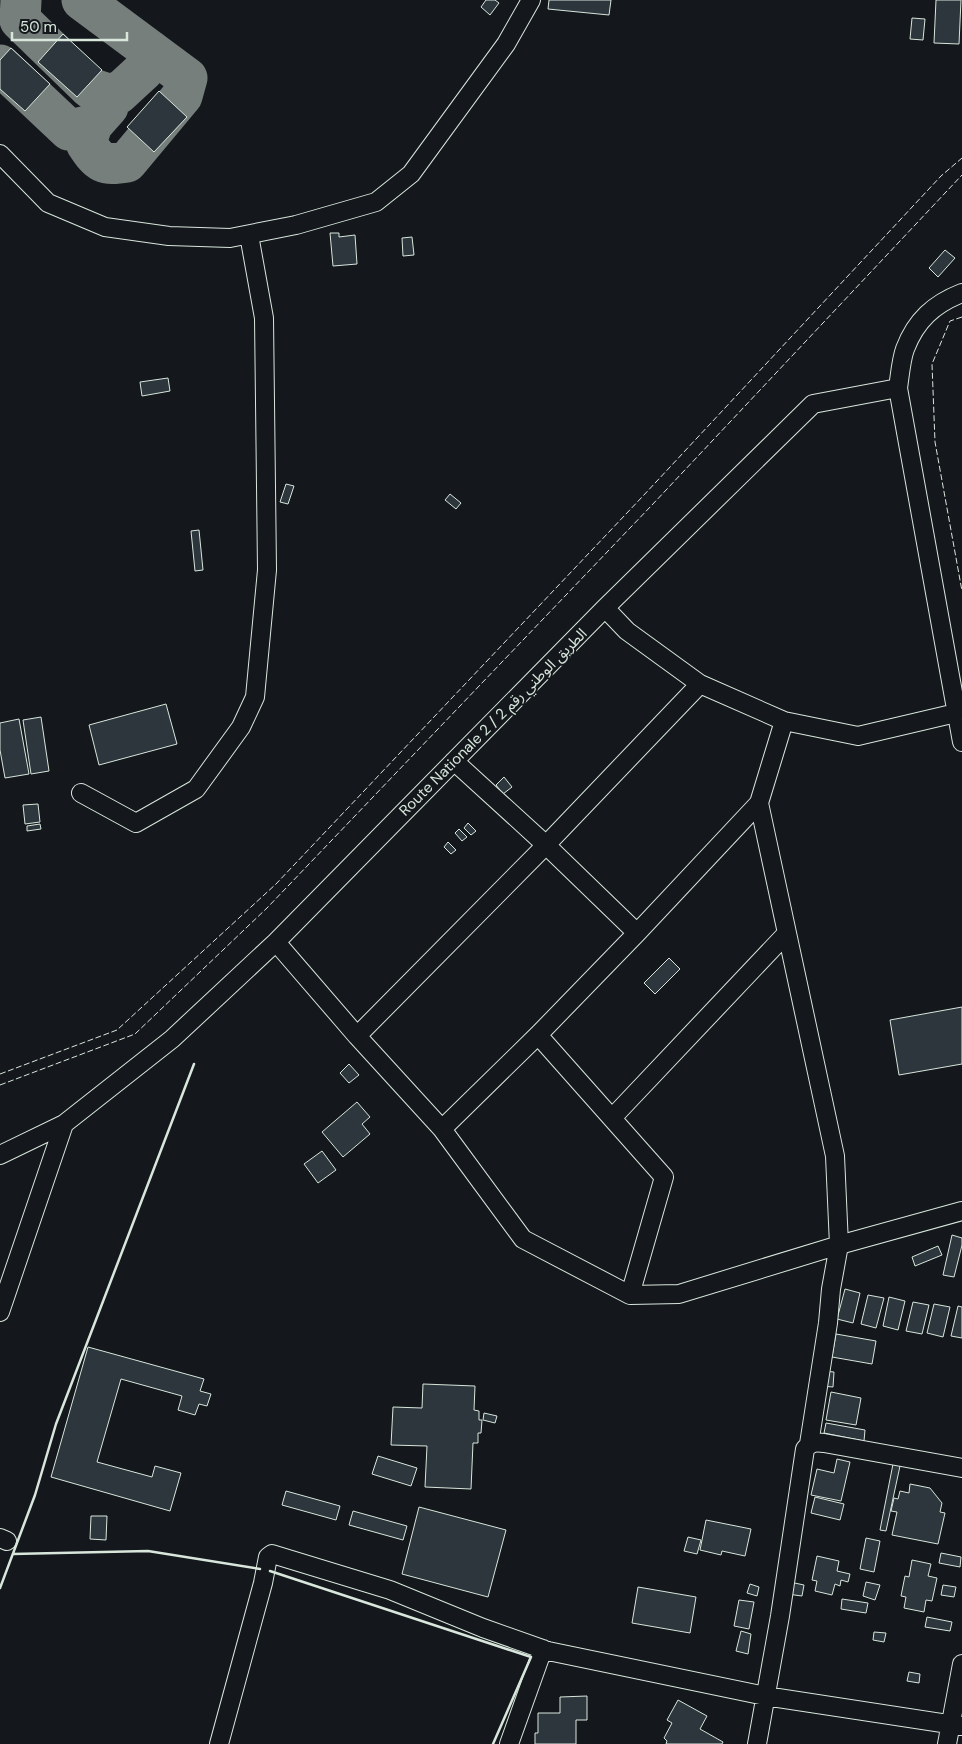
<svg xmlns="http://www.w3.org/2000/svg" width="962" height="1744" viewBox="0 0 962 1744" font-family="'DM Sans','Noto Sans Arabic',sans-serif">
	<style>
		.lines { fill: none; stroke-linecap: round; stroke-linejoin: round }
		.taxiway { stroke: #767f7c; stroke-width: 41 }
		.building { fill: #2c363c; stroke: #d8e6dc }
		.minor-casing { stroke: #d8e6dc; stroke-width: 20 }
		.minor { stroke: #14181c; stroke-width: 18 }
		.fence { stroke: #d8e6dc; stroke-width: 1; stroke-dasharray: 6 2.5; stroke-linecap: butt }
		.wall { stroke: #d8e6dc; stroke-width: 2.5 }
		.labels { text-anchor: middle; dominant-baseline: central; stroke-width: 4; stroke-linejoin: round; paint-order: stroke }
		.street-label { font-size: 15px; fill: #d8e6dc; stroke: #14181c }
	</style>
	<rect width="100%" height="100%" fill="#14181c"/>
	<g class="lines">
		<path class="taxiway" d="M21,0l-1,20 70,68 15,5 13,1 26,-24 7,-19
			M82,0l105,78 -5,18 -55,66c-24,4 -28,1 -41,-19l6,-18
			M0,65l69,65 23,-5 16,-18"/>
	</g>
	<path class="building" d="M486,0h9l4,3 -9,12 -9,-8z
		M549,0h62l-2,15 -61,-6z
		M936,0h25l-2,44 -25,-1z
		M912,18l13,1 -2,21 -13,-1z
		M63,34l39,36 -25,27 -39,-35z
		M11,48l39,36 -25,27 -25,-22v-29z
		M159,91l28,26 -33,35 -27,-25z
		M330,233h9v4l16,-2 2,29 -24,2z
		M412,237l2,18 -11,1 -1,-18z
		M945,250l10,8 -17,19 -9,-9z
		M168,378l2,13 -28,5 -2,-14z
		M286,484l8,2 -6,18 -8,-2z
		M450,494l11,9 -5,6 -11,-9z
		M199,530l4,40 -8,1 -4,-40z
		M166,704l11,40 -78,21 -10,-40z
		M41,717l8,54 -18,3 -8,-54z
		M19,719l10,55 -24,4 -5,-28v-27z
		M504,777l8,10 -9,7 -7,-9z
		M38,804l2,18 -15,2 -2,-19z
		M468,823l8,8 -5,4 -7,-7z
		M40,824l1,5 -14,2v-5z
		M459,829l8,8 -5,4 -7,-8z
		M448,842l8,8 -5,4 -7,-7z
		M669,958l11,11 -25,25 -11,-11z
		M962,1007v57l-63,11 -9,-55z
		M349,1064l10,11 -10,8 -9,-10z
		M357,1102l13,15 -8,7 8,10 -27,23 -21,-25z
		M322,1151l14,19 -18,13 -14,-19z
		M952,1235l10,3v7l-8,32 -11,-2z
		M938,1246l4,9 -27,11 -3,-9z
		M845,1289l15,4 -7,30 -16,-4z
		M868,1295l16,3 -8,30 -15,-4z
		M889,1297l16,4 -7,29 -15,-4z
		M913,1302l16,3 -7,29 -16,-3z
		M934,1304l16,3 -7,30 -16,-4z
		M958,1306l4,1v31l-11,-2z
		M836,1334l40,7 -4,23 -40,-7z
		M88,1347l116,32 -4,12 11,3 -4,12 -8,-2 -4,11 -17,-5 4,-14 -61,-17 -24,83 55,15 3,-11 26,7 -11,38 -119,-34z
		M823,1371l11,1 -1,15 -12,-1z
		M423,1384l52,2 -1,24 5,1v9h3l-1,13h-3v10h-5l-2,46 -46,-2 2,-41 -36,-1 2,-38 29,1z
		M831,1392l30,6 -5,27 -30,-5z
		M484,1413l13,3 -2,7 -12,-3z
		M826,1423l39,7 -1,11 -40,-8z
		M378,1456l39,12 -6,18 -39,-12z
		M837,1459l13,3 -9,39 -30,-6 6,-26 17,4z
		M893,1464l7,2 -14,65 -6,-1z
		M910,1484l20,4 12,15 -2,9 5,1 -7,31 -46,-9 5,-23 -6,-1 3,-13 4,1 2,-8 9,2z
		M286,1491l54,15 -4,14 -54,-15z
		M815,1497l29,7 -4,16 -29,-7z
		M419,1507l87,23 -18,67 -86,-23z
		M353,1511l54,15 -4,14 -54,-15z
		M91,1516h16l-1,24 -16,-1z
		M706,1520l45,9 -6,27 -23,-5 -1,4 -21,-5z
		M688,1537l13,3 -4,14 -13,-3z
		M866,1538l14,3 -6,31 -14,-3z
		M941,1553l20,4 -1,10 -21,-4z
		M817,1556l22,5 -2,10 13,3 -2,8 -7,-2 -1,6 -5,-2 -3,11 -17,-4 2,-10 -5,-1z
		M912,1560l19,4 -3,12 9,2 -5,23 -6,-1 -2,12 -20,-4 2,-11 -5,-1 4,-20 4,1z
		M790,1582l14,3 -2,11 -15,-2z
		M866,1582l14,3 -5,15 -12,-4z
		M750,1584l9,3 -2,9 -10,-3z
		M943,1585l13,2 -2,10 -13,-2z
		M638,1587l58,10 -6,36 -58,-10z
		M842,1599l26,4 -2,10 -25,-4z
		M739,1600l15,2 -5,27 -15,-3z
		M927,1617l25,5 -2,9 -25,-4z
		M741,1631l10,3 -3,20 -12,-3z
		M874,1632l12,1 -2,9 -11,-2z
		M909,1672l11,2 -1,9 -12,-2z
		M587,1696v24h-11v24h-41v-11h3v-20h22v-16z
		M678,1700l29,16 -7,13 23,13 -1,2h-56l1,-3 -3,-3 8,-15 -5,-3z"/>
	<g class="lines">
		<defs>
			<path id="minor" d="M0,154l48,49 57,24 64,9 61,2 66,-13 80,-23 35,-28 95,-130 25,-44
				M962,293c-28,11 -46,27 -57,56 -4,11 -5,26 -7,39l64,354
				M605,608l22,23 73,53 84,37 74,15 98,-23
				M454,761l92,84 91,88
				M81,793l55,30 60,-34 45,-62 14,-30 12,-127 -3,-252 -15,-83
				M276,942l81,94 85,93 81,110 107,56 49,-1 160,-49 -4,-89 -76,-353
				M538,1035l126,142 -34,118
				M357,1036l189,-191 154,-161
				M612,1118l175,-185
				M442,1129l96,-94 99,-102 122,-130 25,-82
				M0,1155l64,-31 108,-85 104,-97 329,-334 208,-204 85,-16
				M0,1312l64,-188
				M809,1444l19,-121 3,-34 8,-44 123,-34
				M0,1538l7,3
				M219,1744l44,-161 5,-26 4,-3 118,36 93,38 65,23 217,45 197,30
				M509,1744l34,-95
				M757,1744l23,-128 25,-167c6,-7 10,-7 19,-6l138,25
				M947,1744l15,-80"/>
		</defs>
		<use href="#minor" class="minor-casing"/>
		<use href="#minor" class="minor"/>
		<path class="fence" d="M962,317l-12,4 -18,43 3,78 27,149
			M0,1074l117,-44 159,-146 367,-388 298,-320 21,-18
			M0,1085l135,-51 132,-126 385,-403 310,-330"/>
		<path class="wall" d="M13,1554l135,-3 112,18
			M270,1571l261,86 -38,87
			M0,1588l35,-93 21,-71 138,-360"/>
	</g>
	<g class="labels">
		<g class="street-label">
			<text transform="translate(493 722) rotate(-45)">Route Nationale 2 / الطريق الوطني رقم 2</text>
		</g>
	</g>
	<path d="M12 32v8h115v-8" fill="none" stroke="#d8e6dc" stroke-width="2.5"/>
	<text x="20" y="32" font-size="15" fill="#d8e6dc" stroke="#14181c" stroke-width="4" paint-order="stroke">50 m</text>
</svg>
